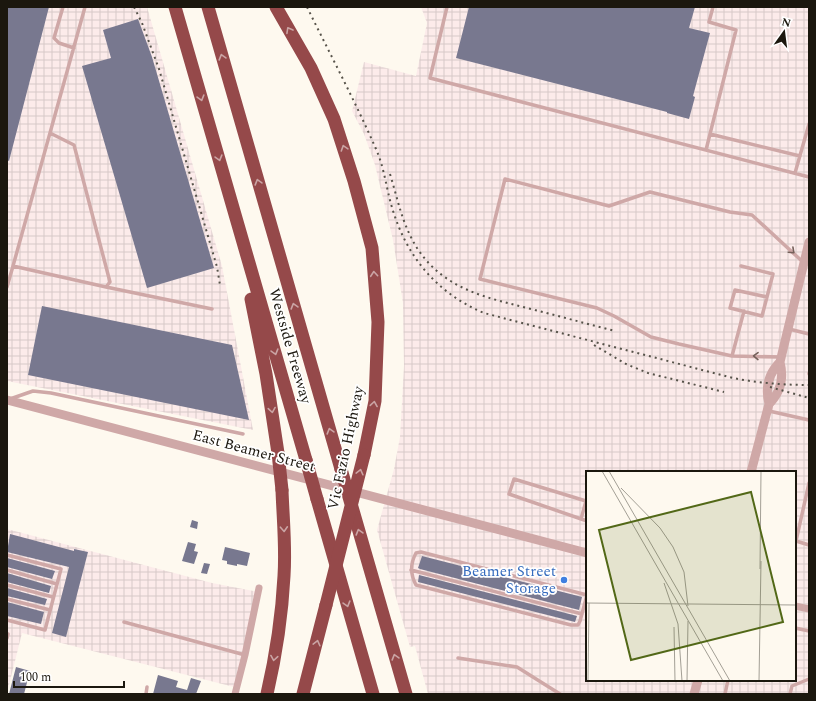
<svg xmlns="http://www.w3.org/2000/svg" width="816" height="701" viewBox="0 0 816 701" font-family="Spectral,serif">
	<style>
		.industrial { fill: url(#industrial-grid); fill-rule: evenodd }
		.building { fill: #78788f }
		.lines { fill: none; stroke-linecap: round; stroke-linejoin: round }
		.service { stroke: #cfa8a7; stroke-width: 3.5 }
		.minor { stroke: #cfa8a7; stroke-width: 7 }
		.tertiary { stroke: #cfa8a7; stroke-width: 9 }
		.motorway { stroke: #95494a; stroke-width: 13 }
		.rail { stroke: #57534a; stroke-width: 2; stroke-dasharray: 2 4; stroke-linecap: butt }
		.motorway-bridge { stroke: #95494a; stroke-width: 13 }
		.oneway { stroke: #caa4a4 }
		.oneway2 { stroke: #75605a }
		.shop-dot { fill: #3f7fe0; stroke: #fff; stroke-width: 1.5 }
		.labels { text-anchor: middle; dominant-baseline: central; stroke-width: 3.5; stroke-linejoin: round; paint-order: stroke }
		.street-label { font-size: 15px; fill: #1b170e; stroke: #fff }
		.shop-label { font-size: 15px; fill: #366cbe; stroke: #fff; text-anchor: end }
		.inset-road { fill: none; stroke: #a39f95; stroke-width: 1 }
		.view { fill: #526817; fill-opacity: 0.15; stroke: #526817; stroke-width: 2 }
		.inset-edge { fill: none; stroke: #1b170e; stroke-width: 2 }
	</style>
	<defs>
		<pattern id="industrial-grid" width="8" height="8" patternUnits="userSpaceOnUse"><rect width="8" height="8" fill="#fcebea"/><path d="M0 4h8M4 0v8" fill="none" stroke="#d7c9c8"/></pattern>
	</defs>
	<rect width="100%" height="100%" fill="#fef9ef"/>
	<path class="industrial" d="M7,7h140l75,259 31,164 -246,-49z
		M421,7h388v687h-381l-13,-48 -5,1 -33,-117 17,-61 6,-32 4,-71 -1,-63 -10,-63 -18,-75 -11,-31 -12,-23 12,-49 52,14 11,-53zM587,472h208v208h-208z
		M7,529l205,54 46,9 -24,95 -212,-54 -15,60z"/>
	<path class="building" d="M7,7h42l-40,154 -2,-1z
		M469,7h226l-6,21 21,5 -17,63 2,1 -6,22 -22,-6v-1l-211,-54z
		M138,19l14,38 62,211 -67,20 -65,-222 29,-8 -8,-28z
		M42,306l190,39 17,75 -221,-45z
		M192,520l6,2 -1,7 -7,-2z
		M10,534l64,17v-2l14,3 -22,85 -14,-4 17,-66 -62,-15z
		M188,542l8,2 -2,7 4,1 -4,12 -12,-3z
		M225,547l25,6 -3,13 -10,-2v2l-10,-2v-3l-5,-1z
		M422,556l160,41 -3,13 -159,-41 -2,-1z
		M7,558l48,13 -3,8 -45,-12z
		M204,563l6,1 -3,10 -6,-1z
		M7,573l44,13 -2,7 -42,-11z
		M419,575l158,41 -2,6 -157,-40z
		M7,588l40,11 -2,6 -38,-9z
		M7,602l37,10 -3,12 -34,-8z
		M16,667l14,4 -6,23h-15z
		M158,675l20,6 -2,6 11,3 4,-12 10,3 -5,13h-43z"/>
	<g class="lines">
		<path class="service" d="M63,7l-9,31 5,5 15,5
			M447,7l-17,71 379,99
			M710,134l90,22
			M706,150l30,-120 -27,-8 4,-15
			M795,173l14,-49
			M13,266l72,-259
			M741,266l32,8 -11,42 -32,-8 5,-18 32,7
			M7,287l6,-21 93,21 4,-5 -36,-137 -24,-12
			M106,287l106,22
			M789,329l20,5
			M732,356l12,-45
			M780,357l-48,-1 -53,-12 -28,-7 -37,-21 -17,-8 -117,-29 25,-100 104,27 41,-14 80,20 22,3 52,48
			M809,374v-1
			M10,399l23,-8 18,2 192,41
			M769,411l40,9
			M809,483l-13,58 13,4
			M581,519l5,-18 -72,-22 -5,15 78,27
			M421,552l166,43 -7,26 -2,4h-7l-155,-40c-6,-11 -6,-21 0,-32z
			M7,555l54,14 -16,61 -38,-10
			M7,570l50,14
			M411,570l171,44
			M7,585l46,12
			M7,599l43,11
			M124,622l121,33
			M795,628l14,3
			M7,638l1,-4
			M458,658l59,9 43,27
			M146,694l1,-7
			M725,694l3,-14
			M790,694l2,-8 17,-7"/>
		<path class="minor" d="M795,606l14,3
			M235,694l10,-39 14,-67"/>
		<path class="tertiary" d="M7,400l580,153
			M769,404c-4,-16 -1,-30 11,-42l29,-120
			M751,472l18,-68c12,-12 15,-26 11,-42
			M694,694l4,-14"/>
		<path class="motorway" d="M175,7l131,453
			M208,7l133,462
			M276,7l35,61 23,51 20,62 18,67 6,74 -3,79 -11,54
			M251,299l15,75 12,79
			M317,499l56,195
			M352,507l54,187
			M267,694c9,-39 15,-79 17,-118 2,-29 -1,-57 -2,-86
			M303,694l23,-89"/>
		<path class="rail" d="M134,7l8,16 17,46 58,198 3,18
			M307,7c23,47 48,94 69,142 8,18 10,37 15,55 14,51 45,89 93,109l249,65c25,5 51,7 76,7
			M390,174c8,26 12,50 27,74 28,43 72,50 118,62 27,7 53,14 80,21
			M594,345l32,19 22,9 76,19
			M770,387l39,11"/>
		<path class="motorway-bridge" d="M278,453l4,37
			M306,460l11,39
			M341,469l10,35
			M326,605l38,-150"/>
	</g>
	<defs><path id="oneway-chevron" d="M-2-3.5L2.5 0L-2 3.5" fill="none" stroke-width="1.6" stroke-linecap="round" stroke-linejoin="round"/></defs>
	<g class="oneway">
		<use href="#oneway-chevron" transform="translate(289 30) rotate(-119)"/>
		<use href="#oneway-chevron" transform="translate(222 57) rotate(-106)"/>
		<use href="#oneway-chevron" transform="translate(201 98) rotate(74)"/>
		<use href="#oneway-chevron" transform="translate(344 148) rotate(-108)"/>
		<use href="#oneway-chevron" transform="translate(219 158) rotate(74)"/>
		<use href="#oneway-chevron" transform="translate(258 182) rotate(-106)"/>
		<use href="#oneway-chevron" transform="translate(374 274) rotate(-95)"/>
		<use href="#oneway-chevron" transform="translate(294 306) rotate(-106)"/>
		<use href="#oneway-chevron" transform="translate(275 352) rotate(74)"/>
		<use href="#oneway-chevron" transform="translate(374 404) rotate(-81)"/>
		<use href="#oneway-chevron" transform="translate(272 410) rotate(81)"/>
		<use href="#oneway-chevron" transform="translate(330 431) rotate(-106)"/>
		<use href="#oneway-chevron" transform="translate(360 472) rotate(-76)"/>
		<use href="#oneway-chevron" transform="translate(284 529) rotate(87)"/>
		<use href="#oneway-chevron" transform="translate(359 532) rotate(-106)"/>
		<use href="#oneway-chevron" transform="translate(347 604) rotate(74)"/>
		<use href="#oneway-chevron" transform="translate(317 643) rotate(-76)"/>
		<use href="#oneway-chevron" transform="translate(395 657) rotate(-106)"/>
		<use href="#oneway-chevron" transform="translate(274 658) rotate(99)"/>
	</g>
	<g class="oneway2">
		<use href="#oneway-chevron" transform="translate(792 251) rotate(43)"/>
		<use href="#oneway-chevron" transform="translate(756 356) rotate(-179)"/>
	</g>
	<circle class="shop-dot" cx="564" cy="580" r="4"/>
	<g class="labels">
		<g class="street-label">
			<text transform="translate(290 346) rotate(74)">Westside Freeway</text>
			<text transform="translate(346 448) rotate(-78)">Vic Fazio Highway</text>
			<text transform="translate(254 451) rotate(15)">East Beamer Street</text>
		</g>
		<g class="shop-label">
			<text x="556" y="571">Beamer Street<tspan x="556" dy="17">Storage</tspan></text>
		</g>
	</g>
	<g transform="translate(586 471)">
		<rect width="210" height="210" fill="#fef9ef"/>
		<path class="inset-road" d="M16,0l121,210M23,0l121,210M35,17l39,40 13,19 11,25 4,34M174,98l1,-98M78,112l14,41 4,57M0,132l210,2M88,156l1,54M2,210l1,-78M101,210l1,-60M173,210l2,-120"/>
		<path class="view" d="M165,21l32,130 -152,38 -32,-130z"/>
		<rect width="210" height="210" class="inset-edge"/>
	</g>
	<rect width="816" height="701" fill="none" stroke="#1b170e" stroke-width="16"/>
	<g transform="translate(784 32) rotate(14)" stroke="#ffffff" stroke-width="3" paint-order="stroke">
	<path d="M0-3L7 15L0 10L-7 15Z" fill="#1b170e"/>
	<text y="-6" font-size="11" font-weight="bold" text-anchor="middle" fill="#1b170e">N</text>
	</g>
	<path d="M14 681v6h110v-6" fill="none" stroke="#1b170e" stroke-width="2"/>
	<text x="20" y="681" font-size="12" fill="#1b170e" stroke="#ffffff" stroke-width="3" paint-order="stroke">100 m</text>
</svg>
